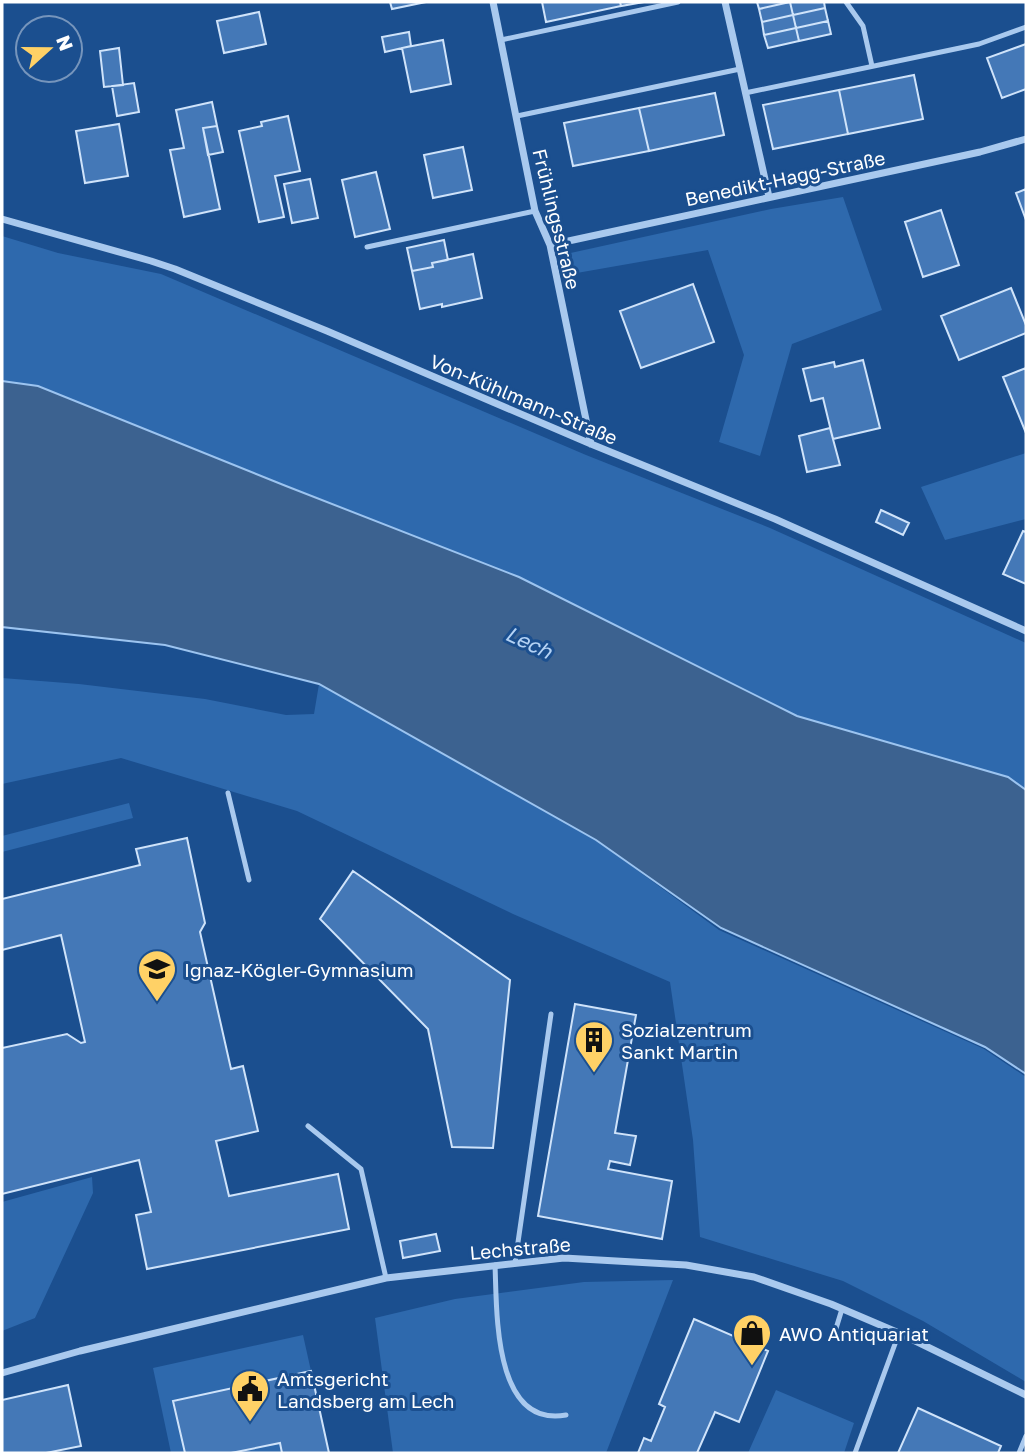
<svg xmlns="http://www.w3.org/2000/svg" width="1028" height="1455" viewBox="0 0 1028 1455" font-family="'Golos Text',sans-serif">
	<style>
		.green { fill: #2e69ad }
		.water { fill: #3c6290; stroke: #9cc4f0; stroke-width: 2 }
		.building { fill: #4478b7; stroke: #cfe3fa; stroke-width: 2 }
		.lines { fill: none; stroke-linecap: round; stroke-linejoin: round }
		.lane { stroke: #a9c9ee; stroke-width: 5 }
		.street { stroke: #a9c9ee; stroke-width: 7 }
		.labels { text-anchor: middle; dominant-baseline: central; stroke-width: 6; stroke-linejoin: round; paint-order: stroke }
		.street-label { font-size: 19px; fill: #fff; stroke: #1b4f8f }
		.poi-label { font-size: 19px; fill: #fff; stroke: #1b4f8f; text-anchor: start }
		.water-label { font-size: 21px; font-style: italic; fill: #b5d3f5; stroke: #1b4f8f }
	</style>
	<rect width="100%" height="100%" fill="#1b4f8f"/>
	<path class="green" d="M843,197l39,113 -90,34 -32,112 -41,-14 25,-87 -36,-105 -137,24 -5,-20 205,-45z
		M2,236l56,17 103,21 425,181 184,73 256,115v147l-18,-13 -211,-61 -278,-139 -233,-91 -248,-100 -36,-5z
		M1026,453v66l-81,21 -24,-53z
		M2,678l77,6 126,15 81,16 28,-1 5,-30 277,156 123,90 265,119 42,28v305l-103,-61 -80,-40 -143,-44 -7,-97 -23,-158 -157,-68 -216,-103 -176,-53 -119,26z
		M129,803l4,15 -131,34v-16z
		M92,1177l1,16 -58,125 -33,13v-129z
		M673,1280l-67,173h-213l-18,-135 80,-19 129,-17z
		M303,1335l8,36 -137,30 11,52h-14l-18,-85z
		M776,1390l78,33 -10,30h-96z
		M280,1443l2,10h-51z"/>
	<path class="water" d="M2,381l36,5 248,100 233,91 278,139 211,61 18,13v284l-41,-27 -264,-119 -125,-88 -277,-156 -154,-39 -163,-18z"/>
	<path class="building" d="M390,2h36l-34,7z
		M542,2h78l1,4 -75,16z
		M620,2h24l-23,4z
		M757,2h33l-31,7z
		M790,2l3,13 -31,7 -3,-13z
		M790,2h34l1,6 -32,7z
		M825,8l3,13 -32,7 -3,-13z
		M259,12l7,32 -42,9 -7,-32z
		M793,15l3,13 -32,7 -2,-13z
		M828,21l3,13 -32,7 -3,-13z
		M796,28l3,13 -31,7 -4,-13z
		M409,32l2,14 -26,6 -3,-15z
		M443,40l8,44 -40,8 -9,-44z
		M1026,44v45l-24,9 -15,-40z
		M119,48l4,37 -19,2 -4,-36z
		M914,75l9,44 -75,15 -9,-44z
		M134,83l5,29 -22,4 -5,-30z
		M839,90l9,44 -75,15 -10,-44z
		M715,93l9,42 -75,16 -10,-43z
		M212,102l5,24 -14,2 17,81 -36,8 -14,-67 14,-2 -8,-38z
		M639,108l10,43 -76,15 -9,-43z
		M288,116l12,55 -25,5 9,41 -25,5 -20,-91 23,-5 -1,-4z
		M119,124l9,52 -43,7 -9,-52z
		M217,126l6,26 -15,3 -5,-27z
		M463,147l9,43 -39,8 -9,-43z
		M376,172l14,57 -35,8 -13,-57z
		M310,179l8,39 -26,5 -8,-39z
		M1026,189v31l-10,-27z
		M941,210l18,55 -36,12 -18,-55z
		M444,240l4,20 -16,3 1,4 -21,4 -5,-23z
		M473,254l9,44 -40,9v-3l-22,5 -8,-38 21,-4 -1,-4z
		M693,284l21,58 -73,26 -21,-57z
		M1011,288l15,37v8l-67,27 -18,-44z
		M863,360l17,68 -47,11 -10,-41 -12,3 -8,-32 31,-7 1,5z
		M1026,368v65l-23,-56z
		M830,428l10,37 -33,7 -8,-36z
		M881,510l28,13 -6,12 -27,-13z
		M1023,531l3,1v52l-23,-10z
		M187,838l18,85 -5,9 31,137 12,-3 15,65 -42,10 13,55 109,-22 11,55 -202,40 -11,-54 15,-3 -12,-52 -137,34v-146l65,-14 14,9 4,-1 -24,-107 -59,15v-51l138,-34 -4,-16z
		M353,871l157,109 -17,168 -41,-1 -24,-118 -108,-110z
		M575,1004l61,11 -21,118 21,3 -6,29 -20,-4 -2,8 64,12 -10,58 -124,-23z
		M436,1234l4,17 -37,7 -3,-17z
		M694,1319l74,32 -29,71 -24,-10 -18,41h-59l6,-15 7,3 14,-34 -6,-3z
		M311,1371l18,82h-47l-2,-10 -49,10h-46l-12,-52z
		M68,1385l13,61 -35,7h-44v-53z
		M918,1408l83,38 -3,7h-100z"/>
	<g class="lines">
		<path class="lane" d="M846,2l17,24 9,40
			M501,40l177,-38
			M745,93l234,-49 47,-17
			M517,116l223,-47
			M367,247l168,-36
			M228,793l21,87
			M308,1126l53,43 25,109
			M515,1263l36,-249
			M495,1265c2,46 -2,163 71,150
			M834,1335l8,-26
			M855,1453l44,-120
			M1019,1453l7,-17"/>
		<path class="street" d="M493,2l42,209 15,34 41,199
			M725,2l44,195
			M2,219l149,42 24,8 152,62 264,113 184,75 251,112
			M550,245l430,-93 46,-13
			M2,1373l78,-22 306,-73 178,-20 122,7 68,12 77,27 68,29 127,62"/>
	</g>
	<defs>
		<symbol id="school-pin" viewBox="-11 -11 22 30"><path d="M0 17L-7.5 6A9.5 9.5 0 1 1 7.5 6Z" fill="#ffd166" stroke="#1b4f8f"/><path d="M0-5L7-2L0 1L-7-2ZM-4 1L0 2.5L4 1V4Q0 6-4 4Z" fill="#111"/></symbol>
		<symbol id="building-pin" viewBox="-11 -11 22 30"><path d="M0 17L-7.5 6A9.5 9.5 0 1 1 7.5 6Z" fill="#ffd166" stroke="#1b4f8f"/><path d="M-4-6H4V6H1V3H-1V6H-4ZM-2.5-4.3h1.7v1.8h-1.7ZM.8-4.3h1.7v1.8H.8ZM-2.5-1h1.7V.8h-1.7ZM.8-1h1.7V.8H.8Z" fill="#111"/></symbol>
		<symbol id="shop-pin" viewBox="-11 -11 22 30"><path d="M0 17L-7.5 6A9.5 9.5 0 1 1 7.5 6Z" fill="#ffd166" stroke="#1b4f8f"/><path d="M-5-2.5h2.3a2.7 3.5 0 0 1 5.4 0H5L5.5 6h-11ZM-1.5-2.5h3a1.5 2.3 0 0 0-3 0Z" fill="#111"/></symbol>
		<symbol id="civic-pin" viewBox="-11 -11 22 30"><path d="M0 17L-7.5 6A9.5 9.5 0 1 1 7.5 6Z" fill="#ffd166" stroke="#1b4f8f"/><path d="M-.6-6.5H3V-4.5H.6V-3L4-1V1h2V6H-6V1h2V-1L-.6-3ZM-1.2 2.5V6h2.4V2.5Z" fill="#111"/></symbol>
	</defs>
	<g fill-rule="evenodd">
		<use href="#school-pin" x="135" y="947" width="44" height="60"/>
		<use href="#building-pin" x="572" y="1018" width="44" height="60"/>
		<use href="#shop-pin" x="730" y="1311" width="44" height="60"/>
		<use href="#civic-pin" x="228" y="1367" width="44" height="60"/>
	</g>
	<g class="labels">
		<g class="street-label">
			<text transform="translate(785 178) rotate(-12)">Benedikt-Hagg-Straße</text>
			<text transform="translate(557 219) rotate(76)">Frühlingsstraße</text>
			<text transform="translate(524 399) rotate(23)">Von-Kühlmann-Straße</text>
			<text transform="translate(520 1248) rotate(-5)">Lechstraße</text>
		</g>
		<g class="poi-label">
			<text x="184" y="969">Ignaz-Kögler-Gymnasium</text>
			<text x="621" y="1029">Sozialzentrum<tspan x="621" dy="22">Sankt Martin</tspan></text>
			<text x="779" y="1333">AWO Antiquariat</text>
			<text x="277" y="1378">Amtsgericht<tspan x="277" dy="22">Landsberg am Lech</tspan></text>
		</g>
		<g class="water-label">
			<text transform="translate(529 642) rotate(25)">Lech</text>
		</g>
	</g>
	<rect width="1028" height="1455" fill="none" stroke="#ffffff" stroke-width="7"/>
	<g transform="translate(49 49) rotate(69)"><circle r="33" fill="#1b4f8f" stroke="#7695bc" stroke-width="2"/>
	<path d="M0-5L12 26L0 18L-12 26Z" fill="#ffd166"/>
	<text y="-10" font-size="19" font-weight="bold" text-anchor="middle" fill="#ffffff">N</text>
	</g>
</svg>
